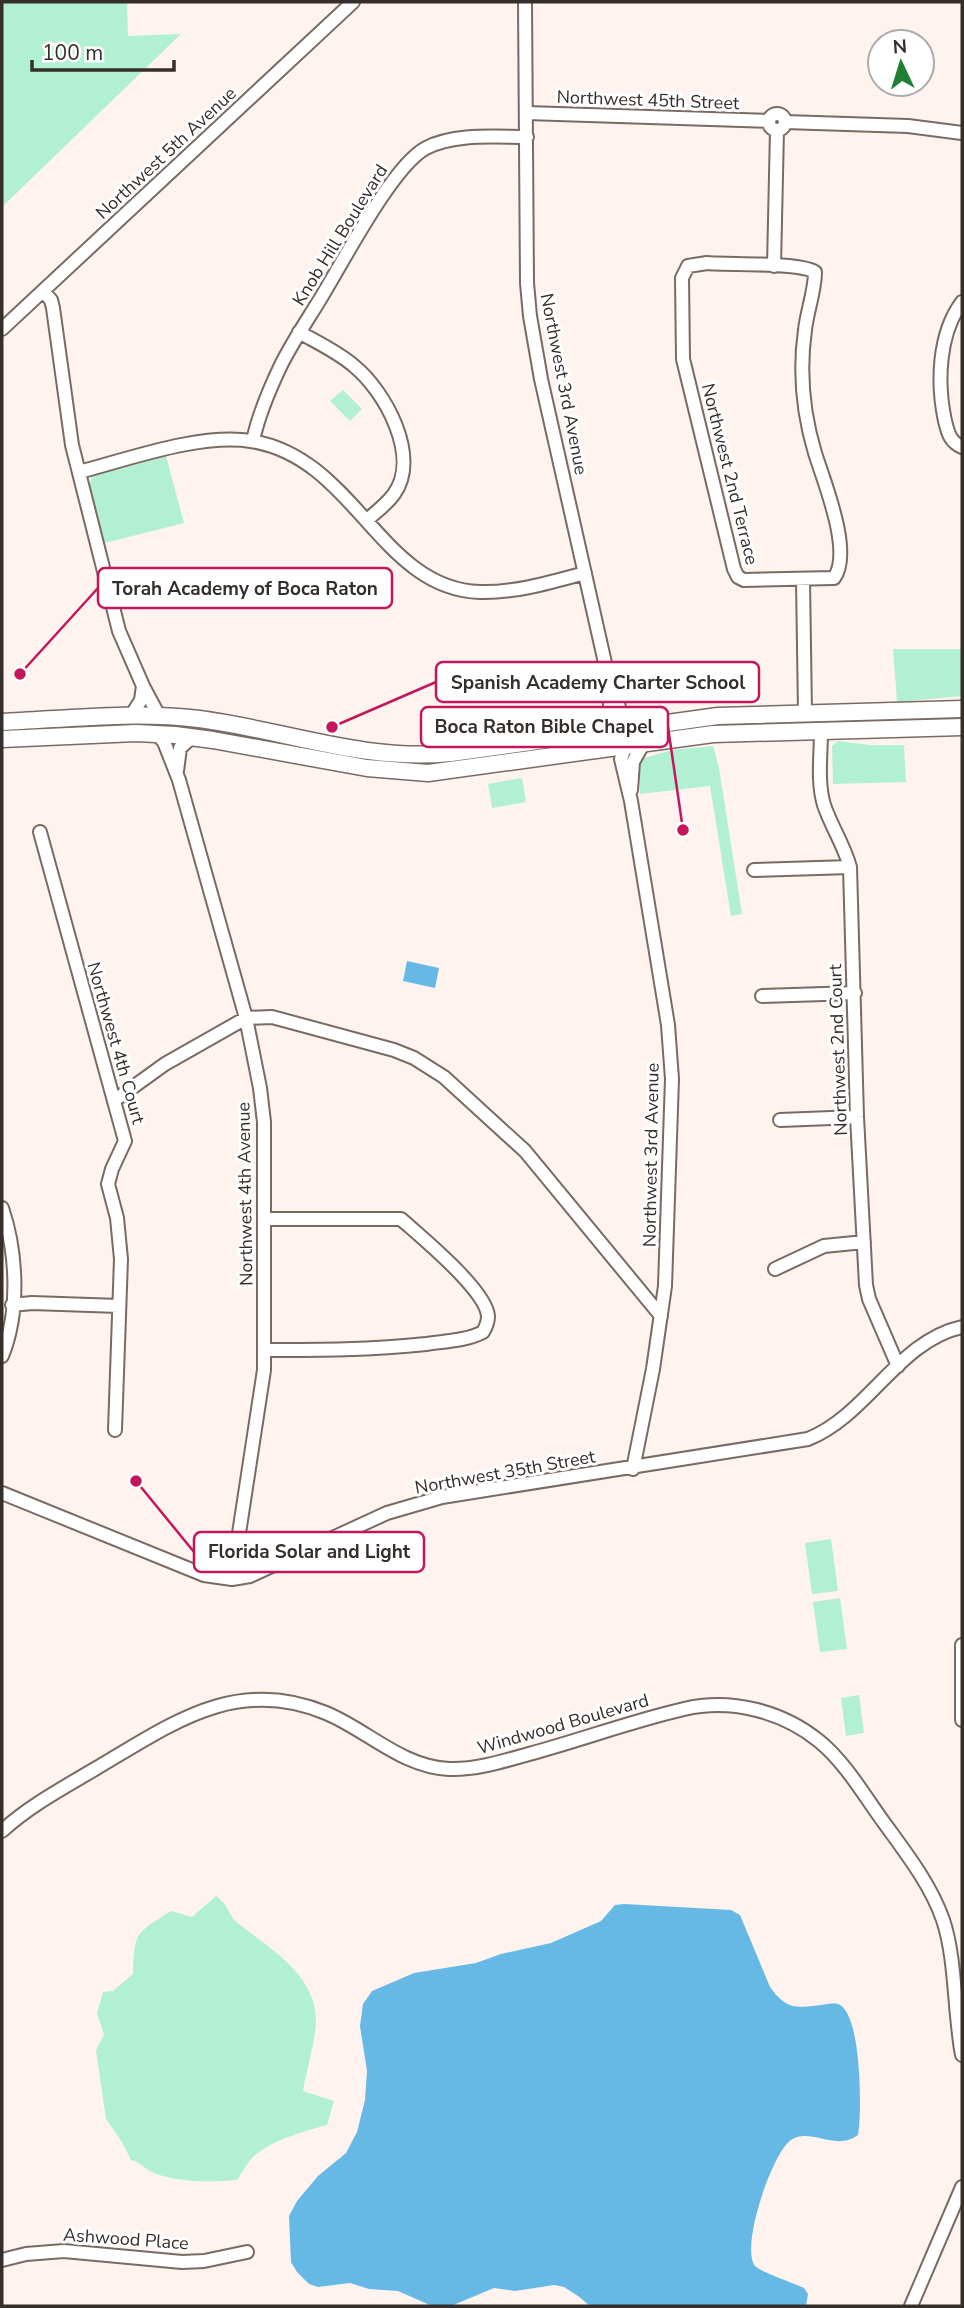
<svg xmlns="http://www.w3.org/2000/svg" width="964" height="2308" viewBox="0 0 964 2308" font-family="'Nunito Sans',sans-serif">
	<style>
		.green { fill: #b2f0d4 }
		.water { fill: #67b9e5 }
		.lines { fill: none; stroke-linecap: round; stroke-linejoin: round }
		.minor-casing { stroke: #796a63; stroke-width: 16 }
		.major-casing { stroke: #796a63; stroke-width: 19 }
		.minor { stroke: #fff; stroke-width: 12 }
		.major { stroke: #fff; stroke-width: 16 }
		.labels { text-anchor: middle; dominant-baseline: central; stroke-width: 6; stroke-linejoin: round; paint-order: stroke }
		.street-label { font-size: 18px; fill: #352e2b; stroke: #fff }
		.leader { fill: none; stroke: #c2185b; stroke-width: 2.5 }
		.callout-dot { fill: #c2185b; stroke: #fff; stroke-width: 2.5 }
		.callout { fill: #fff; stroke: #c2185b; stroke-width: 2.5 }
		.callout-label { font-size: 19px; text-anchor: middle; font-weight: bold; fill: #352e2b }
	</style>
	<rect width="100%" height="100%" fill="#fef3ee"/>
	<path class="green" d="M2,2h125l1,34 53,-2 -179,173z
		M343,390l19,19 -12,12 -20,-20z
		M166,456l18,67 -83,21c-4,-18 -20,-51 -8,-68z
		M893,649h69v47l-65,6z
		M838,741l32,4h34l2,37 -73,2 -1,-38z
		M713,746l6,22 23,146 -11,2 -21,-130 -70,8 -1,-28 2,-7 31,-9z
		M522,778l4,24 -34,6 -4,-24z
		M831,1539l7,52 -26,3 -7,-51z
		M840,1598l7,51 -27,3 -7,-50z
		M859,1695l5,38 -18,3 -5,-38z
		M216,1896c15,11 11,19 23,28 33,26 77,51 77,97 0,17 -10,51 -13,70l31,10 -7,24c-24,7 -54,14 -74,32 -6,6 -11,16 -16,23 -28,2 -57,3 -83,-7 -10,-4 -11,-10 -23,-13l-9,-18 -16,-23 -10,-69 8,-15 -7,-22 6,-21 10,-1 20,-17c2,-43 2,-40 38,-63l21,6z"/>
	<path class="water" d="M407,961l32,7 -4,20 -32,-7z
		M624,1904l107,6 9,5 30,72c17,23 25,21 51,18 6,-1 12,-2 17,-1 24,8 24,110 20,131 -23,17 -47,-8 -67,5 -19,13 -51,107 -36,126 6,6 39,17 49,22l4,6 -2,12h-216l-12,-10 -14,-9 -10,-2 -39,6 -21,-3 -43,18h-19l-34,-15 -29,-2 -19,-6 -32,4 -9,-3 -12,-12 -6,-10 -2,-46 8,-15 21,-25 28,-23 11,-21 8,-32 2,-29 -7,-45 3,-22 9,-13 42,-18 62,-10 25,-9 50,-11 50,-22 14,-16z"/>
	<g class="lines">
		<defs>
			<path id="minor" d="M525,2l2,281 3,33 11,63 69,306c8,14 13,28 7,44
				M527,113l241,8
				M769 122a8 8 0 1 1 16 0a8 8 0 1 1-16 0Z
				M785,122l123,4 54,7
				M707,263c23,2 92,-1 108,9 0,19 -8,39 -10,58 -6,42 -2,83 10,123 9,29 38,99 19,125l-90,2 -6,-3 -4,-8 -51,-210 -1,-81 6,-12z
				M774,266l3,-136
				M43,291l8,9 2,8 19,137 43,170 4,16 24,55 16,30
				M962,302c-24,32 -25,82 -17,119 3,12 5,21 17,26
				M2,329l351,-327
				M299,332c19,11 39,20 55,34 31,25 67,91 40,128 -7,10 -18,18 -27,26
				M253,441c5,-25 17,-53 28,-76 11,-22 25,-43 38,-64 23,-37 73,-135 107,-153 29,-15 69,-11 101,-11
				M79,472c50,-13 121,-39 172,-31 104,16 129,148 229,151 35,1 72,-10 105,-19
				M803,580l2,133
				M131,716l10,-16 2,-14
				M606,731l5,-18 -2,-17
				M821,731c0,24 -4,51 3,74 7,21 20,40 26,62l7,250 9,168 3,14 29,67
				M157,734l7,8 15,38 67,238 14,70 4,34v248l-32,209
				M625,747l-4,12 10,42 37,224 4,54 -7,207 -12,83 -20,100
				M177,771l3,-23 12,-11
				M631,790l2,-28 10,-18
				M40,832l85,309 -13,28 -4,15 9,34 4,41 -6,171
				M754,870l96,-3
				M762,996l93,-3
				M115,1100l50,-36 81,-46 26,-1 122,33 20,8 30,19 81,74 136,165
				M780,1120l77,-3
				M2,1208c15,44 18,104 0,148
				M775,1269l49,-23 40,-4
				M12,1305l20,-2 87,3
				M264,1350c54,0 108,0 162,-6 19,-3 40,-3 57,-12 3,-5 5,-10 5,-16 -2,-26 -67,-79 -87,-97h-136
				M2,1493l202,82 28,4 18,-3 137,-63 55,-16 366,-58c60,-24 90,-98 154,-112
				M962,1645v75
				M2,1831c27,-25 61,-43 93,-62 75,-44 140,-94 231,-56 41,17 76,54 123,56 27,1 55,-8 80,-15 52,-14 103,-33 155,-45 47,-11 98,2 135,32 27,22 46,56 66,83 21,29 46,61 58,96 13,38 11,93 19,135
				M2,2260l24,-6 38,-3 118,11 22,-1 43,-9
				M911,2306l51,-119"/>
			<path id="major" d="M2,722c65,-3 132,-11 197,-3 86,11 164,43 252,34l267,-37 244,-7
				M2,739l134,-6 39,2 38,5 154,28 61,5 285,-39 249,-7"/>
		</defs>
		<use href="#minor" class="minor-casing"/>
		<use href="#major" class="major-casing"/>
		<use href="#minor" class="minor"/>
		<use href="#major" class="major"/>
	</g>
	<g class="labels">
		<g class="street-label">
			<text transform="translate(648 100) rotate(2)">Northwest 45th Street</text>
			<text transform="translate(166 153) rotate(-43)">Northwest 5th Avenue</text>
			<text transform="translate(340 235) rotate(-58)">Knob Hill Boulevard</text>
			<text transform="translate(564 384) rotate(79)">Northwest 3rd Avenue</text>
			<text transform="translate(730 474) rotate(76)">Northwest 2nd Terrace</text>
			<text transform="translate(116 1043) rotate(74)">Northwest 4th Court</text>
			<text transform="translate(838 1050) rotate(-92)">Northwest 2nd Court</text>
			<text transform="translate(651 1155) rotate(-89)">Northwest 3rd Avenue</text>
			<text transform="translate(245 1194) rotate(-91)">Northwest 4th Avenue</text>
			<text transform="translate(505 1472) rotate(-10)">Northwest 35th Street</text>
			<text transform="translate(563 1724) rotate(-16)">Windwood Boulevard</text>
			<text transform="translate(126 2239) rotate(4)">Ashwood Place</text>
		</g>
	</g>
	<path class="leader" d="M20 674L98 588M332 727L436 682M683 830L668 727M136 1481L194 1552"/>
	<g class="callout-dot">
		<circle cx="20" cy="674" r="7"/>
		<circle cx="332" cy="727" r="7"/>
		<circle cx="683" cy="830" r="7"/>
		<circle cx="136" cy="1481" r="7"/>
	</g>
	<g class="callout">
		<rect x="98" y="568" width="294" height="40" rx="7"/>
		<rect x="436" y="662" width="323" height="40" rx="7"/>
		<rect x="421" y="707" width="247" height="40" rx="7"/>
		<rect x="194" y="1532" width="230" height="40" rx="7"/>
	</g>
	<g class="callout-label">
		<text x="245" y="595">Torah Academy of Boca Raton</text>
		<text x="598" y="689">Spanish Academy Charter School</text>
		<text x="544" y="733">Boca Raton Bible Chapel</text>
		<text x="309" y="1558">Florida Solar and Light</text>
	</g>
	<rect width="964" height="2308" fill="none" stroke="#352e2b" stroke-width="7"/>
	<g transform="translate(901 63) rotate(356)"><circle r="33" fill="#ffffff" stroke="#aeabaa" stroke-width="2"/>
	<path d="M0-5L12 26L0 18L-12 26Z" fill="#1f8033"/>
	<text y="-10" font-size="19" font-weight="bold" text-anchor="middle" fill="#352e2b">N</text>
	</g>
	<path d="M32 60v10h142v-10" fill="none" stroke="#352e2b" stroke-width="3.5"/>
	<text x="42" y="60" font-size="21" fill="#352e2b" stroke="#ffffff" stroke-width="5" paint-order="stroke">100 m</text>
</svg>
